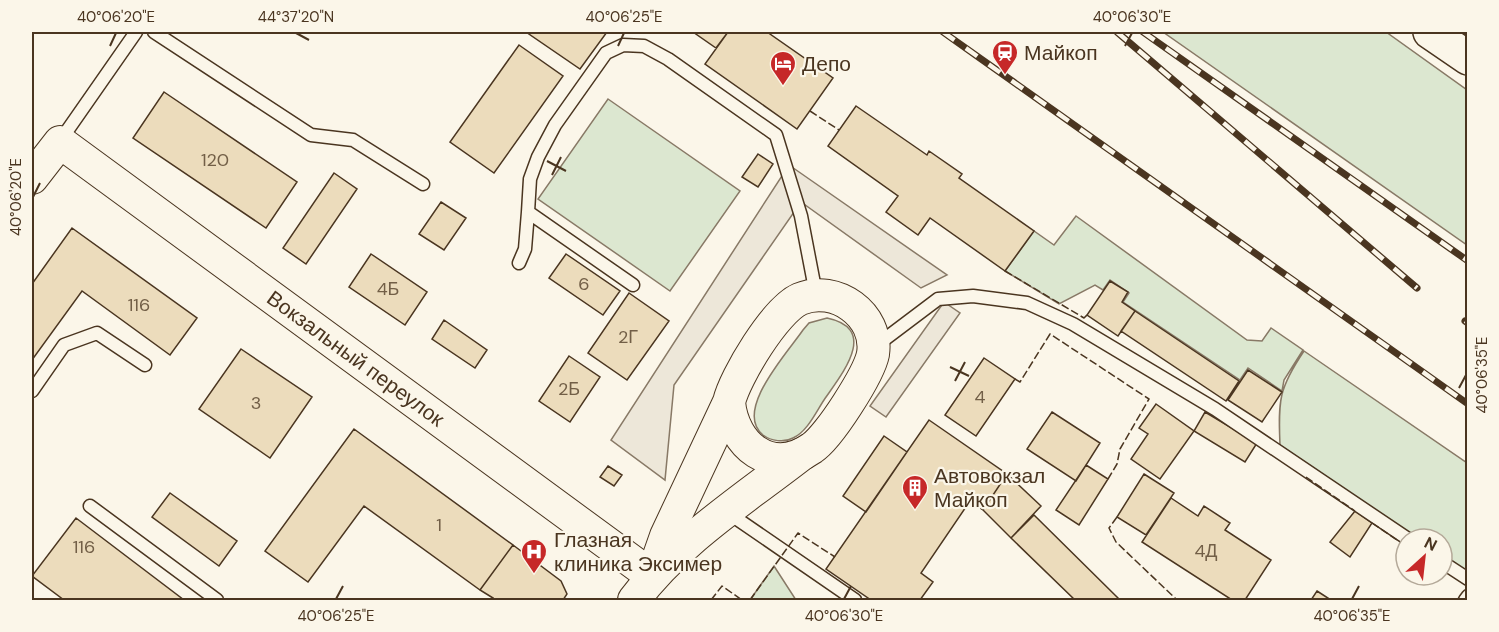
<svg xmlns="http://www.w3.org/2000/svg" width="1499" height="632" viewBox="0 0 1499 632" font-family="'DM Sans',sans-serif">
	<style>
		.green { fill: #dce7d0; stroke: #887966; stroke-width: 1.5 }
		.parking { fill: #ede7d9; stroke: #887966; stroke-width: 1.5 }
		.building { fill: #ecdcbc; stroke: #4a3520; stroke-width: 1.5 }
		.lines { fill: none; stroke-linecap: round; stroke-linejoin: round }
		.service-casing { stroke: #4a3520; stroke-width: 15 }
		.tertiary-casing { stroke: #4a3520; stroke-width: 34 }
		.secondary-casing { stroke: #4a3520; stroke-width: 36 }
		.service { stroke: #fbf6e9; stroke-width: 12 }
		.tertiary { stroke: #fbf6e9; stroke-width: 32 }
		.secondary { stroke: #fbf6e9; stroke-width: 33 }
		.rail-casing { stroke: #4a3520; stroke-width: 7 }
		.rail { stroke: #fbf6e9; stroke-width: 4.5; stroke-dasharray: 14; stroke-linecap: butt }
		.fence { stroke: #4a3520; stroke-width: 1.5; stroke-dasharray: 8 3; stroke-linecap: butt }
		.ticks { fill: none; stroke: #4a3520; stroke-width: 2 }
		.labels { text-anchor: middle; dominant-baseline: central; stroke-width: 4.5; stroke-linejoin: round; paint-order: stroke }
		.number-label { font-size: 18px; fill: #725f47 }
		.poi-label { font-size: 21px; fill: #4a3520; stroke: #fbf6e9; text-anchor: start }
		.street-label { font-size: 21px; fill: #4a3520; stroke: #fbf6e9 }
		.neatline { fill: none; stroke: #4a3520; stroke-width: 2 }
		.ticks-label { font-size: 15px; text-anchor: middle; fill: #4a3520 }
	</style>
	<rect width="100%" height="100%" fill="#fbf6e9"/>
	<path class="green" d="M1163,32h223l81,58v155z
		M608,99l132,92 -70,100 -132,-92z
		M1076,216l171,124 15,1 9,-13 32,22 -19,30 -2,11 -34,-23 -8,12 -117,-78 6,-9 -19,-13 -7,10 -8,-5 -36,19 -54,-33 29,-40 20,14z
		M827,318c53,11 14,57 -3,82 -8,12 -17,32 -31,38 -9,5 -22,3 -30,-3 -30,-24 25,-83 40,-105l6,-7z
		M1304,351l163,112v109l-25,-17v-16h-24l-138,-94c-2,-45 -1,-57 24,-94z
		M774,566l22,34h-46z"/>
	<path class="parking" d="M789,165l158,110 -26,13 -120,-86 -127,183 -9,95 -54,-40z
		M944,302l16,11 -74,104 -16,-11z"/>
	<path class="building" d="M526,32h81l-27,37z
		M693,32h35l-12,16z
		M728,32h39l66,46 -36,51 -92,-65z
		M519,45l44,31 -69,97 -44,-31z
		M164,92l133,90 -31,46 -133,-90z
		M856,106l71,49 2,-4 33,23 -3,4 75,53 -29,40 -75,-53 -12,17 -32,-23 12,-16 -70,-50z
		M758,154l15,10 -15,23 -16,-10z
		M334,173l23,16 -51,75 -23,-16z
		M441,202l25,16 -22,32 -25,-16z
		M72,228l125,90 -27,37 -88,-64 -50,69v-76z
		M371,254l56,38 -22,33 -56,-38z
		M566,254l54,37 -17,24 -54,-37z
		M1110,281l18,11 -6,10 13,9 -17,25 -31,-21z
		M629,293l40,28 -42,59 -39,-27z
		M1135,311l104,70 -13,20 -105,-70z
		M444,320l43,30 -12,18 -43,-29z
		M241,349l71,48 -42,61 -71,-49z
		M569,356l31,21 -30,45 -31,-21z
		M984,358l31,21 -39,57 -31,-21z
		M1248,370l34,22 -20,30 -34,-22z
		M1156,404l38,27 -34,48 -29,-20 17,-25 -9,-6z
		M1052,412l48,31 -24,38 -49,-32z
		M1205,412l52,31 -12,19 -51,-31z
		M929,420l78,54 -24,36 -13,-9 -49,72 12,9 -13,18h-49l-45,-31z
		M354,429l159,116 -33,45 -116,-84 -56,76 -43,-31z
		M884,436l23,16 -41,60 -23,-16z
		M1086,465l22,14 -29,46 -23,-15z
		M608,466l14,9 -8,11 -14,-9z
		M1007,474l34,32 -30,32 -28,-28z
		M1144,474l30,19 -28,42 -29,-18z
		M170,493l67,48 -18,25 -67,-49z
		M1171,498l27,18 6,-10 26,17 -5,7 46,30 -26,40h-13l-90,-58z
		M1355,511l17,12 -22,34 -20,-15z
		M1034,515l86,85h-45l-64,-62z
		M76,518l108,82h-120l-32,-24z
		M513,545l48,36 6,13 -4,6h-72l2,-2 -13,-8z
		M1317,591l14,9h-20z"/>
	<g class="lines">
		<defs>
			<path id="service" d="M154,32l157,103 42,5 70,44
				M60,141l76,-109
				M519,263l6,-14 3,-37
				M633,285l-105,-73 2,-33 8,-22 17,-32 51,-72 17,-8 21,1 24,13 108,76 25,81 15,78
				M877,345l61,-46 35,-3 54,7 46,21 142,85 193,130
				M32,391l32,-46 33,-12 48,32
				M90,506l127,94
				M727,512l128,88
				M1442,562l26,17
				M1465,600l3,-4"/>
			<g id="tertiary">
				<path id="s1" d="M32,178l28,-36 592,434"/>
				<path d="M652,576l14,-40 63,-134c6,-25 46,-92 71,-103 35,-15 79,16 73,55 -4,20 -44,83 -61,94 -41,29 -79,-3 -83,-46"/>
				<path d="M634,600c44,-59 110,-101 168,-146"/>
			</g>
			<path id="secondary" d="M1430,32l38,26"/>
		</defs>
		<use href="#service" class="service-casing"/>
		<use href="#tertiary" class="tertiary-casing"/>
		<use href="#secondary" class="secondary-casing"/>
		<use href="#service" class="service"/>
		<use href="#tertiary" class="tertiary"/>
		<use href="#secondary" class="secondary"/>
		<defs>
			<path id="rail" d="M943,32l525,372
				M1117,32l300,256
				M1143,32l325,229
				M1465,321l3,2"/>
		</defs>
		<use href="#rail" class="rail-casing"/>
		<use href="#rail" class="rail"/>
		<path class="fence" d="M810,111l29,19
			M1005,271l79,47 3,-3
			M1015,379l5,3 30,-48 99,65 -29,50 -3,15 -9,15
			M1306,477l49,34
			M1117,517l-8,11 7,14 61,58
			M1372,523l34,23
			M711,600l11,-14 20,14
			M750,600l48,-67 37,24"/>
	</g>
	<path class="ticks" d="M296,33l13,7M110,46l6,-13M618,46l6,-13M1125,46l7,-13M547,161l19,10M552,175l9,-18M33,197l7,-14M950,367l19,9M955,381l10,-19M1459,388l7,-13M336,599l7,-13M844,599l7,-13M1352,599l7,-13"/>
	<defs>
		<symbol id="station-pin" viewBox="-11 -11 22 30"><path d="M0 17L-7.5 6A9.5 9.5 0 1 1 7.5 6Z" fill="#c62828" stroke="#fbf6e9"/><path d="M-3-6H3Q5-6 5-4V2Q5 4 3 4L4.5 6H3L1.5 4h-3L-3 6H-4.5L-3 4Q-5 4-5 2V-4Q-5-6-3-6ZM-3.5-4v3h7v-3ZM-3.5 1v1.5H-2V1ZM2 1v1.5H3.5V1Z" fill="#fff"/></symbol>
		<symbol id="hotel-pin" viewBox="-11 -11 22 30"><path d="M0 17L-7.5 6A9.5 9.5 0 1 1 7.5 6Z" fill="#c62828" stroke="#fbf6e9"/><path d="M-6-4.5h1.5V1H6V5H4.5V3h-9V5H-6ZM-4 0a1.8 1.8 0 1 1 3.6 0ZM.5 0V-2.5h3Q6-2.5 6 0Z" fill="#fff"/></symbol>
		<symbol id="building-pin" viewBox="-11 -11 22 30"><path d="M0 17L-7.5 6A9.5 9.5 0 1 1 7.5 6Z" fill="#c62828" stroke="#fbf6e9"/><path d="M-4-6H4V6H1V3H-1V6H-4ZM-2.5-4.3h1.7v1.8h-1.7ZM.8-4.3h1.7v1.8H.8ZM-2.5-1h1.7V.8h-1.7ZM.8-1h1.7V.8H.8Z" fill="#fff"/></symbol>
		<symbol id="hospital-pin" viewBox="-11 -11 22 30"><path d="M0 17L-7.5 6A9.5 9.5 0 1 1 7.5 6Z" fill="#c62828" stroke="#fbf6e9"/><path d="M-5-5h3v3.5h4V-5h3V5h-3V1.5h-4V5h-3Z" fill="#fff"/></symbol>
	</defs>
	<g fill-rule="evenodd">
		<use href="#station-pin" x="990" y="38" width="30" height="40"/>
		<use href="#hotel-pin" x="768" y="49" width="30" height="40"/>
		<use href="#building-pin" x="900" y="473" width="30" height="40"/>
		<use href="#hospital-pin" x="519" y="537" width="30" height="40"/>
	</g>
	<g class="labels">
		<g class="number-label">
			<text x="215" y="160">120</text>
			<text x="584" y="284">6</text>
			<text x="388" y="289">4Б</text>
			<text x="139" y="305">116</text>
			<text x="628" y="337">2Г</text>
			<text x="569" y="389">2Б</text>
			<text x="980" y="397">4</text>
			<text x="256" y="403">3</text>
			<text x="439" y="525">1</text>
			<text x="84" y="547">116</text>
			<text x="1206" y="551">4Д</text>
		</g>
		<g class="poi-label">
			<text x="1024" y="53">Майкоп</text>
			<text x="802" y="64">Депо</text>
			<text x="934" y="476">Автовокзал<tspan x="934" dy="24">Майкоп</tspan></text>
			<text x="554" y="540">Глазная<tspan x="554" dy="24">клиника Эксимер</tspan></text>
		</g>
		<g class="street-label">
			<text stroke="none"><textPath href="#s1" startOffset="412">Вокзальный переулок</textPath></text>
		</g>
	</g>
	<rect width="1499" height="632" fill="none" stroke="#fbf6e9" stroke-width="66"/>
	<g transform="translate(1424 557) rotate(27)"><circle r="28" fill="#fbf6e9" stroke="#b4a999" stroke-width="1.5"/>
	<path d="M0-4.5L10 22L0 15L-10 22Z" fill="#c62828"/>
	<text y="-9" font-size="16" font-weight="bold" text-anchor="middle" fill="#4a3520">N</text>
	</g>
	<rect x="33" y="33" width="1433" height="566" class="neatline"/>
	<g class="ticks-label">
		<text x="116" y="22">40°06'20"E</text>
		<text x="296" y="22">44°37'20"N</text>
		<text x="624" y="22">40°06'25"E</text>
		<text x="1132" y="22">40°06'30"E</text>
		<text transform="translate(16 197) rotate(-90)" y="5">40°06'20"E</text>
		<text transform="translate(1482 375) rotate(-90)" y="5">40°06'35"E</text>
		<text x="336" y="621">40°06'25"E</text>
		<text x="844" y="621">40°06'30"E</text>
		<text x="1352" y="621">40°06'35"E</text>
	</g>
</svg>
